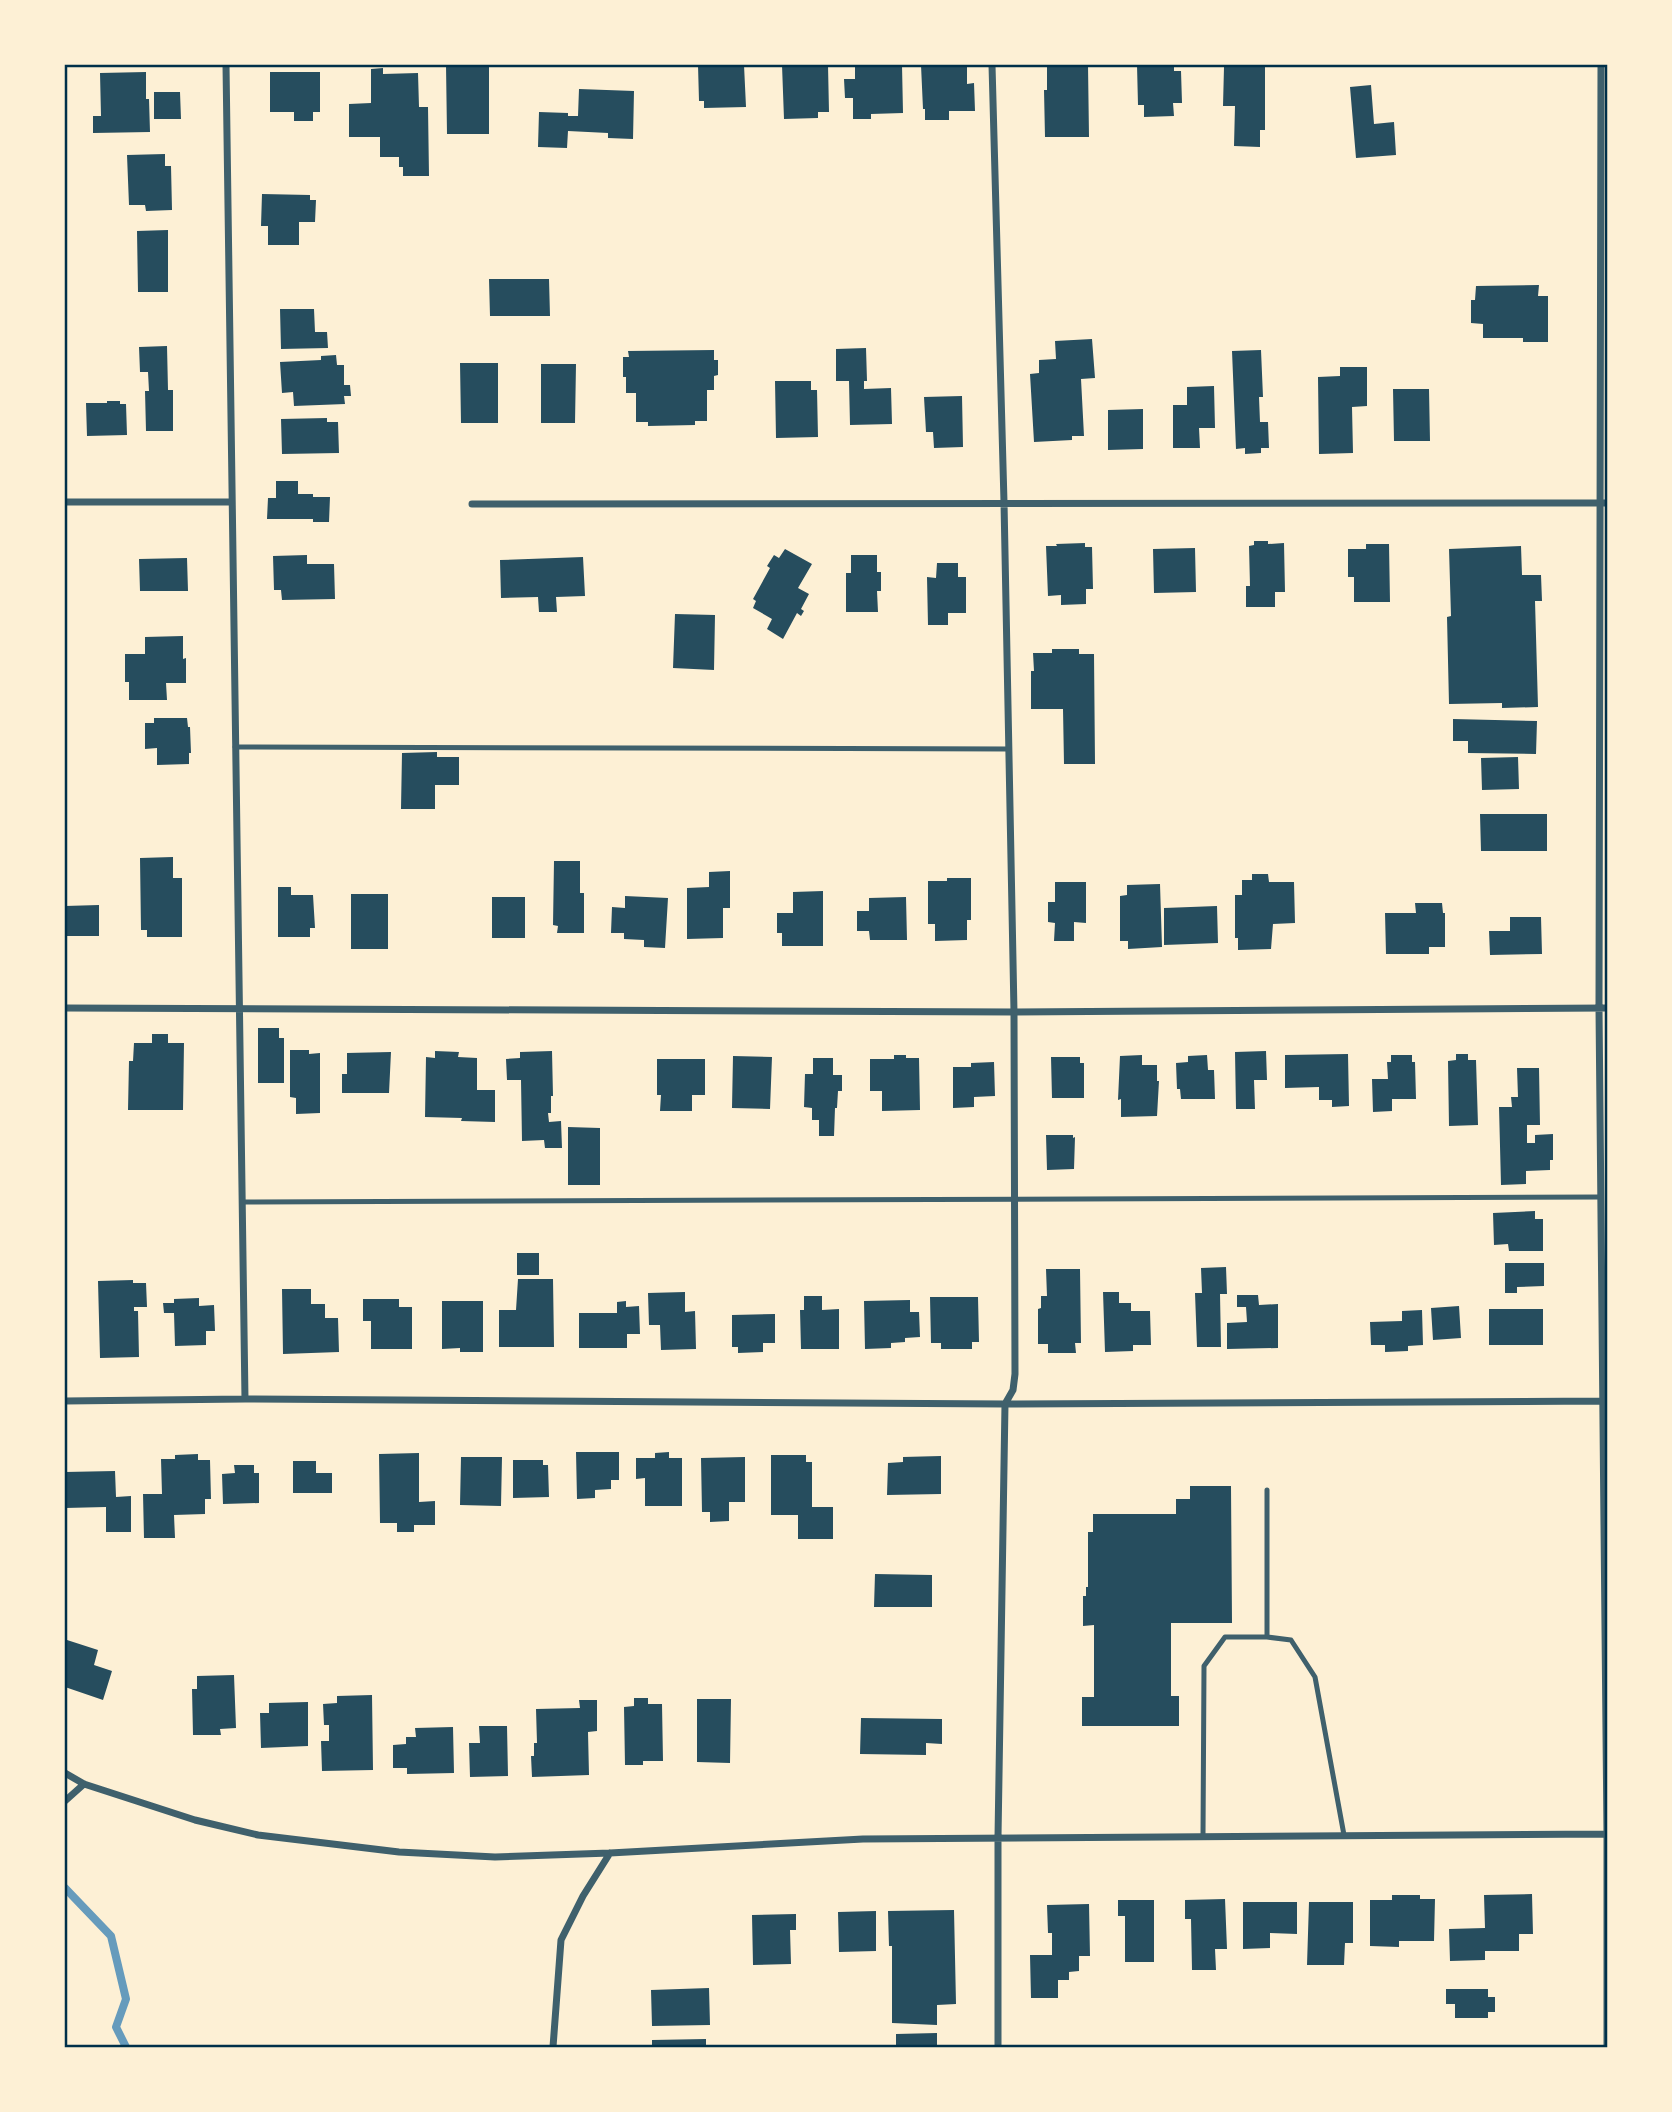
<svg xmlns="http://www.w3.org/2000/svg" width="1672" height="2112" viewBox="0 0 1672 2112" font-family="'Asap Condensed',sans-serif">
	<style>
		.lines { fill: none; stroke-linecap: round; stroke-linejoin: round }
		.stream { stroke: #669bbc; stroke-width: 8 }
		.building { fill: #264d5e }
		.service { stroke: #3f606c; stroke-width: 5 }
		.minor { stroke: #3f606c; stroke-width: 7 }
		.neatline { fill: none; stroke: #003049; stroke-width: 2.5 }
	</style>
	<rect width="100%" height="100%" fill="#fdf0d5"/>
	<g class="lines">
		<path class="stream" d="M65,1888l46,48 15,63 -10,28 10,20"/>
	</g>
	<path class="building" d="M446,65h43v69h-42z
		M698,65h46l2,42 -42,1v-7h-5z
		M782,65h46l1,47h-11v6l-34,1z
		M855,65h47l1,48 -32,1v5h-18v-21h-8l-1,-19h11z
		M921,65h46v19l7,-1 1,28h-26v9h-24v-11h-2z
		M1047,65h41l1,72h-44l-1,-47h3z
		M1137,65h37v6h7l1,32h-9l1,13 -30,1v-12h-6z
		M1227,65h38v65h-5v17l-26,-1 1,-40h-12l1,-39h3z
		M383,68v6l35,-1 1,34h9l1,69h-26v-9h-4v-10h-19v-20h-31v-33l22,-1v-34z
		M146,72v27h3l1,33 -57,1v-17h8l-1,-43z
		M270,72h50v40h-7v9h-19v-9h-24z
		M1371,85l3,39 20,-2 2,33 -40,3 -6,-71z
		M579,89l55,2 -1,48 -25,-1v-5l-40,-2 -1,17 -29,-1 1,-35 29,1v3h10z
		M154,92h26l1,27h-27z
		M165,154v12h6l1,44 -26,1 -1,-6h-16l-2,-50z
		M262,194l48,1v5h6l-1,22h-16v23h-31v-19h-7z
		M168,230v62h-30l-1,-61z
		M489,279h60l1,37h-60z
		M1539,285l-1,11h10v46h-25v-4h-40v-14l-12,-1v-23h4l1,-14z
		M280,309h34l1,23h12l1,16 -47,1z
		M1092,339l3,39 -14,1 3,57h-12v4l-38,2 -4,-68 9,-1v-13l17,-1 -1,-18z
		M167,346l1,44h5v41h-27l-1,-40h4l-1,-19h-8l-1,-25z
		M866,348l1,33h-3v8l27,-1 1,36 -42,1 -1,-44h-13v-32z
		M714,350v10h4v15l-4,1v14h-7v31h-12v4l-47,1v-4h-12v-29h-10v-16h-3v-20h6l-1,-6z
		M1261,350l2,47h-4l1,25h8l1,26h-8v5l-16,1v-6l-9,1 -4,-98z
		M336,355l1,10h7v20h6l1,11h-7l1,8 -51,2 -1,-14 -11,1 -2,-31 41,-2v-4z
		M460,363h38v60h-37z
		M541,364h35l-1,59h-34z
		M1340,367h27v39l-15,1 1,46 -34,1 -1,-77 22,-1z
		M775,381h36v9h6l1,47 -42,1z
		M1214,386l1,42h-16l1,20h-27v-43h14v-18z
		M1393,389h36l1,52h-36z
		M962,396l1,51 -29,1 -1,-16h-7l-2,-35z
		M107,401h13v3h6l1,31 -40,1 -1,-33h21z
		M1143,409v40l-35,1v-40z
		M327,418v4h11l1,31 -57,1 -1,-35z
		M276,481h22v13h15v3h17l-1,25h-16v-3h-46l1,-21h8z
		M1254,541h14v3l16,-1 1,49h-10v15h-29v-21h4l-1,-40 5,-1z
		M1085,543v4h7l1,42h-7v15l-25,1v-10l-13,1 -2,-50h11l-1,-2z
		M1366,544h23l1,58h-36v-25h-6v-28h18z
		M1521,546l1,29h19l1,26h-7l3,106 -36,1v-5l-53,1 -2,-87 4,-1 -2,-67z
		M1195,548l1,44 -42,1 -1,-44z
		M785,549l27,15 -14,24 11,6 -8,15 3,2 -3,5 -4,-3 -14,26 -16,-10 5,-10 -19,-11 3,-7 -3,-2 17,-31 -3,-2 7,-11 5,3z
		M307,555v9h27l1,35 -53,1 -1,-10h-7l-1,-34z
		M851,555h26v17h4v19h-4l1,21h-32v-39h5z
		M583,557l2,39 -29,1 1,15h-18l-1,-15 -37,1 -1,-38z
		M187,558l1,33h-48l-1,-32z
		M937,563h21v14h8v36h-18v12h-20l-1,-48 9,1z
		M675,614l40,1 -1,55 -41,-2z
		M183,636v23l3,-1v25h-20l1,17h-38v-18h-4v-28h20v-17z
		M1052,649h27v5h15l1,110h-31l-1,-55h-32v-38h3l-1,-18h19z
		M154,718h33l1,9h2l1,26h-2v11l-32,1v-17l-12,1v-26h9z
		M1453,719l84,2 -1,33 -68,-1v-12h-15z
		M437,752v5h22v28h-24v24h-34l1,-56z
		M1518,757l1,32 -37,1 -1,-32z
		M1480,814h67v37h-66z
		M173,857v21h9v59h-35v-7h-6l-1,-72z
		M554,861h26v32h4v40h-27l1,-7 -5,-1z
		M730,871v37h-7v30l-36,1v-51l22,-1v-15z
		M1252,874h16l1,8h25l1,41 -22,1 -2,25 -33,1v-12h-3v-43h7v-15h10z
		M947,878h24v42h-4v20l-32,1v-17h-7v-43h19z
		M1055,882h31v41l-12,-1v19h-20l1,-18 -7,-1v-20h7z
		M1160,884l2,63 -34,2v-8h-8v-45l7,-1v-10z
		M278,887h13v8h22l2,33h-5v9h-32z
		M823,891v55h-41v-13h-5v-20h16v-21z
		M351,894h37v55h-37z
		M625,896l43,2 -3,50 -21,-1v-7l-20,-1v-6h-13l1,-26 13,1z
		M492,897h33v41h-33z
		M906,897l1,43h-37l-1,-9h-12v-20h12v-13z
		M1415,903h27l1,10h2v34h-16v7h-43l-1,-41h31z
		M99,905v31h-34v-30z
		M1217,906l1,37 -54,2v-37z
		M1510,917h31l1,37 -52,1 -1,-24h21z
		M258,1028h21v10h5v45h-26z
		M152,1034h16v9h16l-1,67h-55l1,-49h4l1,-18h18z
		M290,1050h19v4l11,-1v60l-24,1v-16l-6,-1z
		M435,1051l24,1 -1,5 19,1v32h18v32l-34,-1 1,-3 -37,-1 1,-60 9,1z
		M552,1051l1,45h-2v17h-3l1,9 12,-1 1,27h-17l-1,-8 -22,1 -1,-61h-14l-1,-21 14,-1v-6z
		M1266,1051l1,29h-13l1,29h-19l-1,-57z
		M391,1052l-2,41h-47v-19h5v-21z
		M1348,1054l1,52 -17,1v-7h-13v-13l-34,1v-33z
		M1456,1054h12v6h8l2,65 -29,1 -1,-65 8,-1z
		M894,1055h12v3h13l1,52 -38,1v-20h-12v-32h24z
		M1142,1055v10h15v16h2l-2,35 -36,1v-18l-3,1 2,-44z
		M1207,1055l1,15h6l1,29h-34l-1,-10h-3l-1,-26 12,-1v-6z
		M1391,1055h21v7h3l1,37h-24v12l-19,1 -1,-33h16l-1,-17h4z
		M733,1056l39,1 -2,52 -38,-1z
		M1051,1057h29v6h4v35h-32z
		M813,1058h20v17h9v16h-4l-1,17h-2l-1,28h-15v-16h-7v-12l-8,-1 1,-33h8z
		M657,1059h48v36h-13v16h-32l1,-16h-4z
		M994,1062l1,34 -21,1v10l-21,1v-41h18v-4z
		M1517,1068h22l1,57h-13v18h8v-8l18,-1v26h-3v10l-24,1v13l-25,1 -2,-78h13l-1,-10h7z
		M568,1127l32,1v57h-32z
		M1046,1135h27v3l2,-1 -1,32 -27,1z
		M1535,1211v8h8v32h-34l-1,-7 -14,1 -1,-32z
		M517,1253h22v22h-22z
		M1505,1263h39v23l-27,1v6h-12z
		M1226,1267l1,27h-7l1,53h-24l-2,-54h7l-1,-25z
		M1046,1269h34l1,74h-6l1,10h-28v-9h-10v-35l3,-1v-12h6z
		M518,1279h35l1,68h-55v-37h17z
		M133,1280v3h13l1,24h-13v4h4l1,46 -39,1 -2,-77z
		M282,1289h29v15h14v14h13l1,34 -56,2z
		M685,1292v20l10,-1 1,38 -35,1 -1,-25h-11l-1,-32z
		M1103,1292h16v11h12v8h19l1,34h-18v6l-28,1z
		M1237,1295h21l1,10 19,-1v44l-51,1v-26l20,-1 -1,-15h-9z
		M804,1296h18v14l17,-1v40h-38l-1,-39h4z
		M930,1297h48l1,45h-7v7h-31v-6h-10z
		M199,1298v8l15,-1 1,26h-9v14l-31,1 -1,-33h-10l-1,-10h11v-4z
		M363,1299h36v8h13v42h-41v-28h-8z
		M910,1300v12h9l1,25 -15,1v4l-14,1v5l-26,1 -1,-48z
		M442,1301h41v51h-23v-4l-18,1z
		M626,1301v6l13,-1 1,28h-13v14h-48v-35h38v-11z
		M1459,1306l2,32 -28,2 -2,-32z
		M1489,1309h54v36h-54z
		M1422,1310l1,35 -15,1v5l-23,1v-7h-14l-1,-23 32,-1v-10z
		M775,1314v29h-12v9l-25,1v-6h-6v-32z
		M576,1452h43v28h-8v9l-16,1v8l-18,1z
		M669,1452v6h13v48h-37v-28l-9,1v-21h19v-5z
		M419,1453v49l16,-1v24h-21v7h-17v-9h-17l-1,-69z
		M198,1454v6h12l1,39h-6v15l-31,1 1,23h-31l-1,-44h19l-1,-35h14v-4z
		M771,1455h35v7h6v45h21v32h-35v-24h-27z
		M941,1456v38l-54,1 1,-32 15,-1v-5z
		M461,1457h41l-1,49 -41,-1z
		M745,1457v45h-16v19l-19,1v-10h-8l-1,-54z
		M513,1460h30v5h5l1,32 -36,1z
		M293,1461h23v12h16v20h-39z
		M234,1465h20v8h5v30l-36,1 -1,-30 13,-1z
		M115,1471l1,26 15,-1v36h-25v-25l-41,1v-36z
		M1190,1486h41l1,137h-61v73h8v30h-97v-29h12v-72l-11,1v-30h3v-9h2v-55h5v-18h83v-15h14z
		M875,1574l57,1v32h-58z
		M67,1640l31,10 -4,15 18,6 -9,29 -38,-13v-40z
		M234,1675l2,53 -16,1 1,6h-28l-1,-46h5v-13z
		M372,1695l1,75 -51,1 -1,-30h8v-16h-5l-1,-21 14,-1v-7z
		M634,1698h14v6h14l1,57h-20v4h-18l-1,-58 10,-1z
		M697,1699h34l-1,64 -33,-1z
		M579,1700h18v31l-9,1 1,43 -57,2 -1,-21h3v-13h3l-1,-34 44,-1z
		M308,1702v44l-47,2 -1,-35h9v-10z
		M861,1718l81,1v25l-16,-1v12l-66,-1z
		M479,1726h28l1,50 -38,1 -1,-34h11z
		M453,1727l1,46 -47,1v-6h-14v-23l13,-1v-7h10l-1,-9z
		M1532,1894l1,40h-14v17h-34v9l-35,1 -1,-32 36,-1 -1,-33z
		M1392,1895h28v4h15l-1,42h-35v6l-29,-1v-46h22z
		M1225,1899l2,50h-12l1,21h-24l-1,-51h-6v-19z
		M1118,1900h36v62h-29v-46h-7z
		M1243,1902h54v32l-27,-1v15l-27,1z
		M1309,1902h44v41h-8l-1,22h-37z
		M1089,1904l1,52h-11v15l-10,1v8h-11v18h-27l-1,-43h22v-22h-4l-1,-28z
		M954,1910l2,94 -19,1v20l-45,-2v-77h-3l-1,-35z
		M876,1911v40l-37,1 -1,-40z
		M796,1914v16h-6l1,34 -38,1 -1,-50z
		M709,1988l1,37 -58,1 -1,-36z
		M1446,1989h42v8h7v15h-7v6h-33v-14h-9z
		M937,2033v14h-41v-13z
		M706,2039v8h-54v-7z"/>
	<g class="lines">
		<path class="service" d="M235,747l774,2
			M242,1202l1359,-5
			M1267,1490v147
			M1203,1836l1,-170 21,-29h42l24,3 24,37 29,158"/>
		<path class="minor" d="M226,65l19,1334
			M992,65l12,437 10,510 1,362 -2,16 -8,14 -7,433v210
			M1601,65l-2,943 8,826v213
			M65,502h167
			M472,504l1135,-1
			M65,1008l949,4 593,-4
			M65,1401l180,-2 760,5 599,-3
			M65,1773l19,11 111,36 63,15 141,17 96,5 115,-4 253,-14 744,-5
			M65,1801l19,-17
			M553,2047l8,-107 22,-44 27,-43"/>
	</g>
	<rect width="1672" height="2112" fill="none" stroke="#fdf0d5" stroke-width="133"/>
	<rect x="66" y="66" width="1540" height="1980" class="neatline"/>
</svg>
